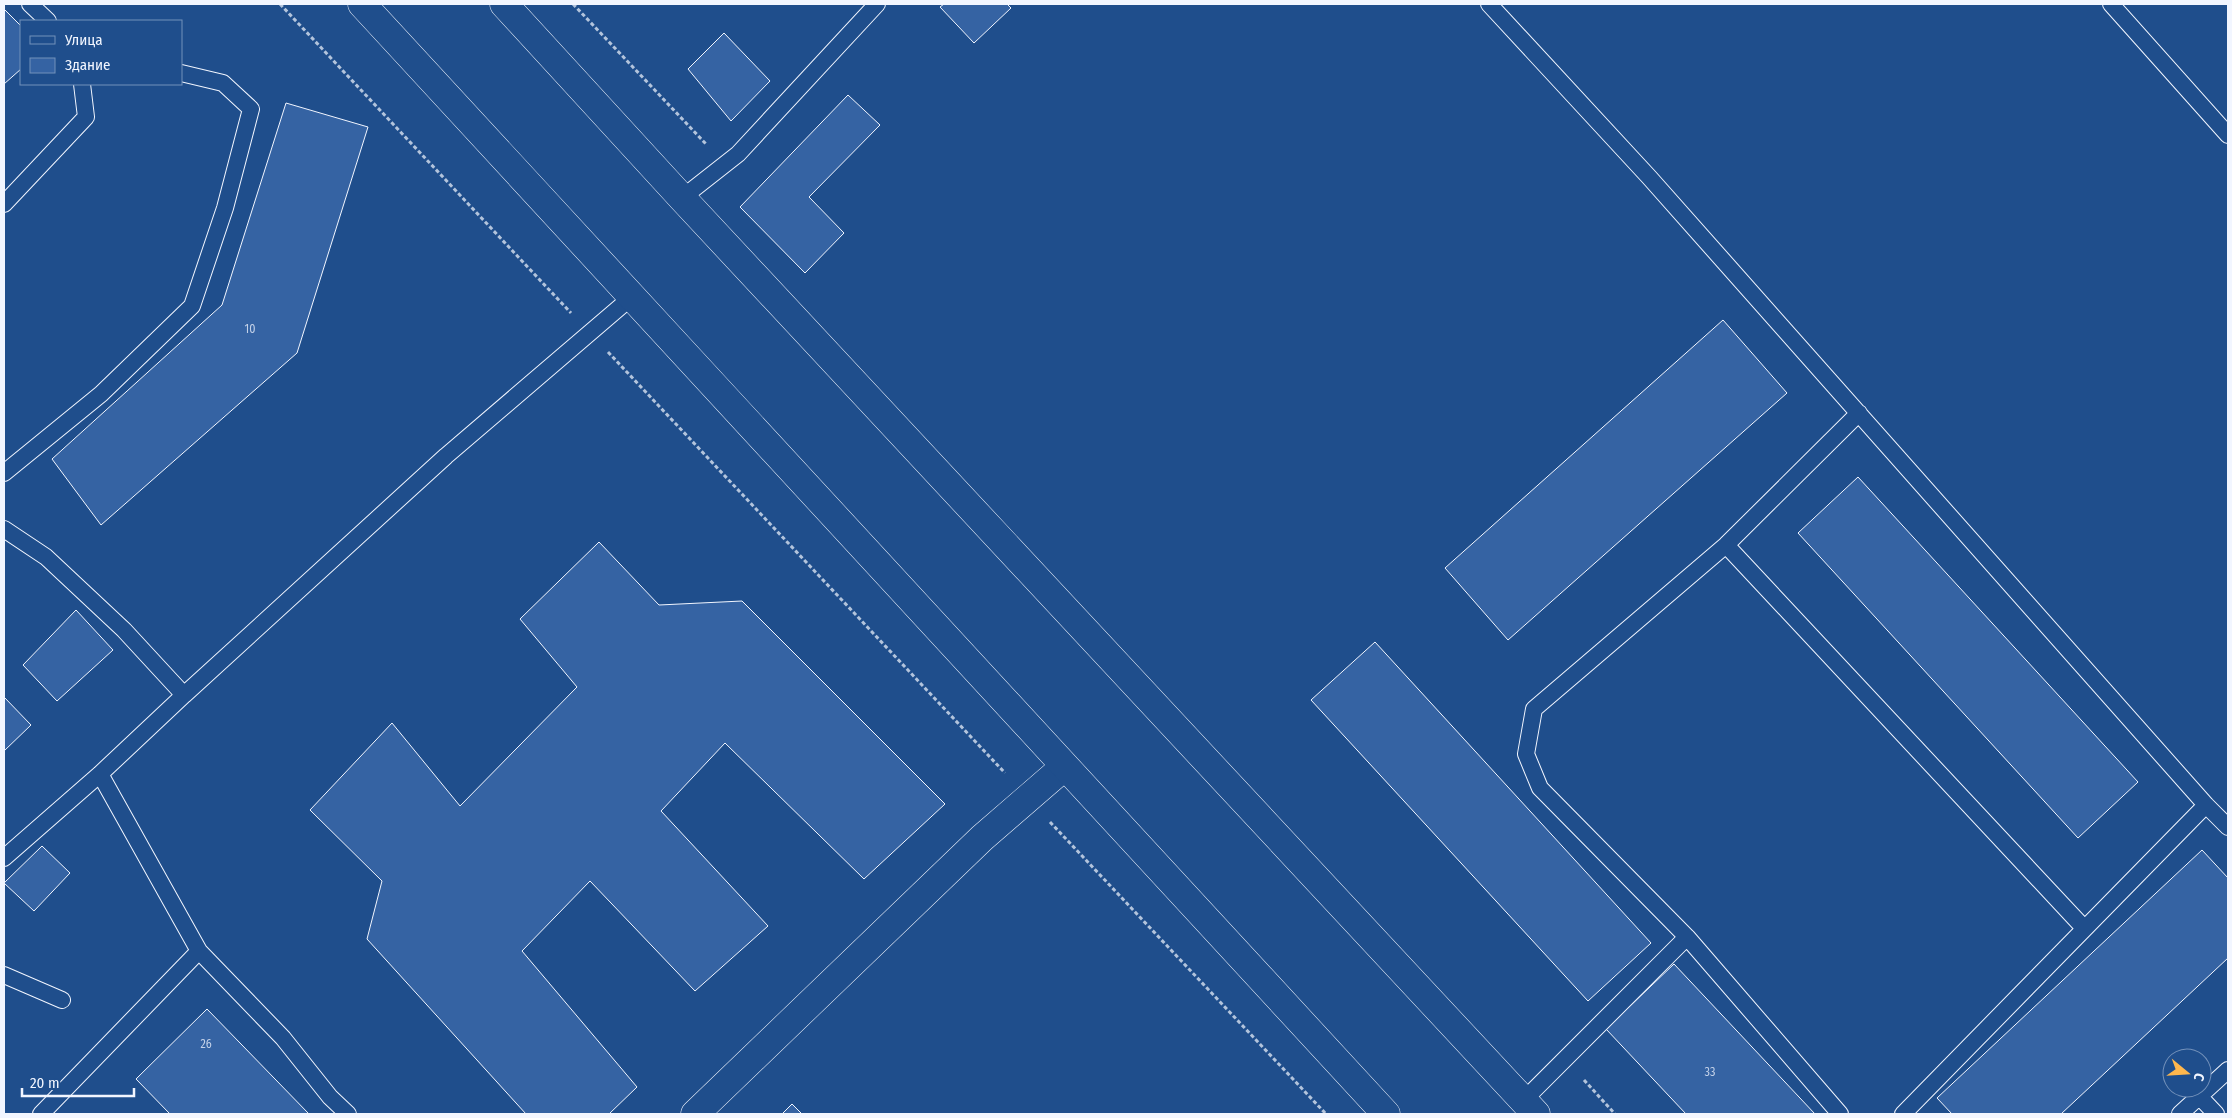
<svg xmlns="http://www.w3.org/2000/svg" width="2232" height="1118" viewBox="0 0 2232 1118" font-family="'Fira Sans Condensed',sans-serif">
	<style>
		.building { fill: #3563a3; stroke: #f2f6ff }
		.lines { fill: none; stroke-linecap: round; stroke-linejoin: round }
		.lane-casing { stroke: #f2f6ff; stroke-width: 18 }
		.street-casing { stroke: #f2f6ff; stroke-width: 29 }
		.secondary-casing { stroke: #f2f6ff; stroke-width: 29 }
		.path { stroke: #b3c4dc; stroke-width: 3; stroke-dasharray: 4 2.5; stroke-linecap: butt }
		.lane { stroke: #1f4e8c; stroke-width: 16 }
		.street { stroke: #1f4e8c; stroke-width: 28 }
		.secondary { stroke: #1f4e8c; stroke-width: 28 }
		.labels { text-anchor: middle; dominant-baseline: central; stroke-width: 4; stroke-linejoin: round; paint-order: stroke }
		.number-label { font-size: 12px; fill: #c3d1e8 }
	</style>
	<rect width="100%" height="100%" fill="#1f4e8c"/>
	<path class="building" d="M944,4h63l4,4 -37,35 -34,-36z
		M4,9l17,17v43l-17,15z
		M724,33l46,48 -39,40 -43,-52z
		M848,95l32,30 -71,72 35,36 -39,40 -65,-66z
		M286,103l82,24 -71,226 -196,172 -49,-66 170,-154z
		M1723,320l64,73 -279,247 -63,-72z
		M1858,477l280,305 -60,56 -280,-305z
		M599,542l60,63 83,-4 203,203 -81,75 -139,-136 -64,68 107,115 -73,65 -105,-110 -68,70 115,136 -28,27h-83l-159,-175 15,-58 -72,-71 82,-87 68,83 117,-119 -57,-68z
		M76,610l37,40 -56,51 -34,-36z
		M1375,642l276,301 -63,58 -277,-301z
		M4,697l27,28 -27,26z
		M42,846l28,27 -36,38 -30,-28z
		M2202,850l26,28v80l-167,156h-109l-15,-16z
		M1674,964l141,150h-129l-80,-85z
		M207,1009l102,105h-139l-34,-35z
		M792,1104l10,10h-20z"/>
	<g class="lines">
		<defs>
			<path id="lane" d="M30,4l18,17
				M1489,4l160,173 557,628 22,22
				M2111,4l117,131
				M682,198l56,-44 139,-150
				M4,204l82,-87 -4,-33
				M4,473l97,-79 91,-88 33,-98 26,-99 -28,-26 -42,-10
				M4,529l42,28 78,73 60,65 -84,79 -96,84
				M1726,545l358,383
				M184,695l262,-239 188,-161
				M100,774l99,177 84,87 47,59 18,17
				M4,975l58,25
				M2199,1096l17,18
				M1523,1101l164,-164
				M41,1114l158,-163
				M1840,1114l-153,-177 -147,-149 -14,-34 8,-45 192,-164 133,-132
				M1903,1114l303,-309
				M2180,1114l48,-44"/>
			<path id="street" d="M695,1114l287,-276 82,-71"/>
			<path id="secondary" d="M362,4c344,368 682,741 1024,1110
				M504,4l178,194 854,916"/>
		</defs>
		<use href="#lane" class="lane-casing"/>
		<use href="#street" class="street-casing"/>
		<use href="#secondary" class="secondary-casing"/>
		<path class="path" d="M280,4l291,309
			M573,4l133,140
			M608,352l397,421
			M1050,822l276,292
			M1584,1080l31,34"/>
		<use href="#lane" class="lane"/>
		<use href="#street" class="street"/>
		<use href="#secondary" class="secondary"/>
	</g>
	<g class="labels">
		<g class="number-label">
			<text x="250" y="329">10</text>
			<text x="206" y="1044">26</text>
			<text x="1710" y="1072">33</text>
		</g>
	</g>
	<rect width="2232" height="1118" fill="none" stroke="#f2f6ff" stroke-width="10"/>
	<rect x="20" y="20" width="162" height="65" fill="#1f4e8c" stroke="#7391ba"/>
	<rect x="30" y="36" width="25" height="8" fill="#1f4e8c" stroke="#7391ba"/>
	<text x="65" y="45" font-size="15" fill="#f2f6ff">Улица</text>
	<rect x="30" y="58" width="25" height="15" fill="#3563a3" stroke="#7391ba"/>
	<text x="65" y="70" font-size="15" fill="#f2f6ff">Здание</text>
	<g transform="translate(2187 1073) rotate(108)"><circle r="24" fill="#1f4e8c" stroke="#7391ba"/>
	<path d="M0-4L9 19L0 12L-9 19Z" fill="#ffb74d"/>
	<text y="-8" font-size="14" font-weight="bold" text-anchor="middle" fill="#f2f6ff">С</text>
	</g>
	<path d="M22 1088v8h112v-8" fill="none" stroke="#f2f6ff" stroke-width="2.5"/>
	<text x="30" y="1088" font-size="15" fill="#f2f6ff" stroke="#1f4e8c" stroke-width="4" paint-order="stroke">20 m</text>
</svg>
